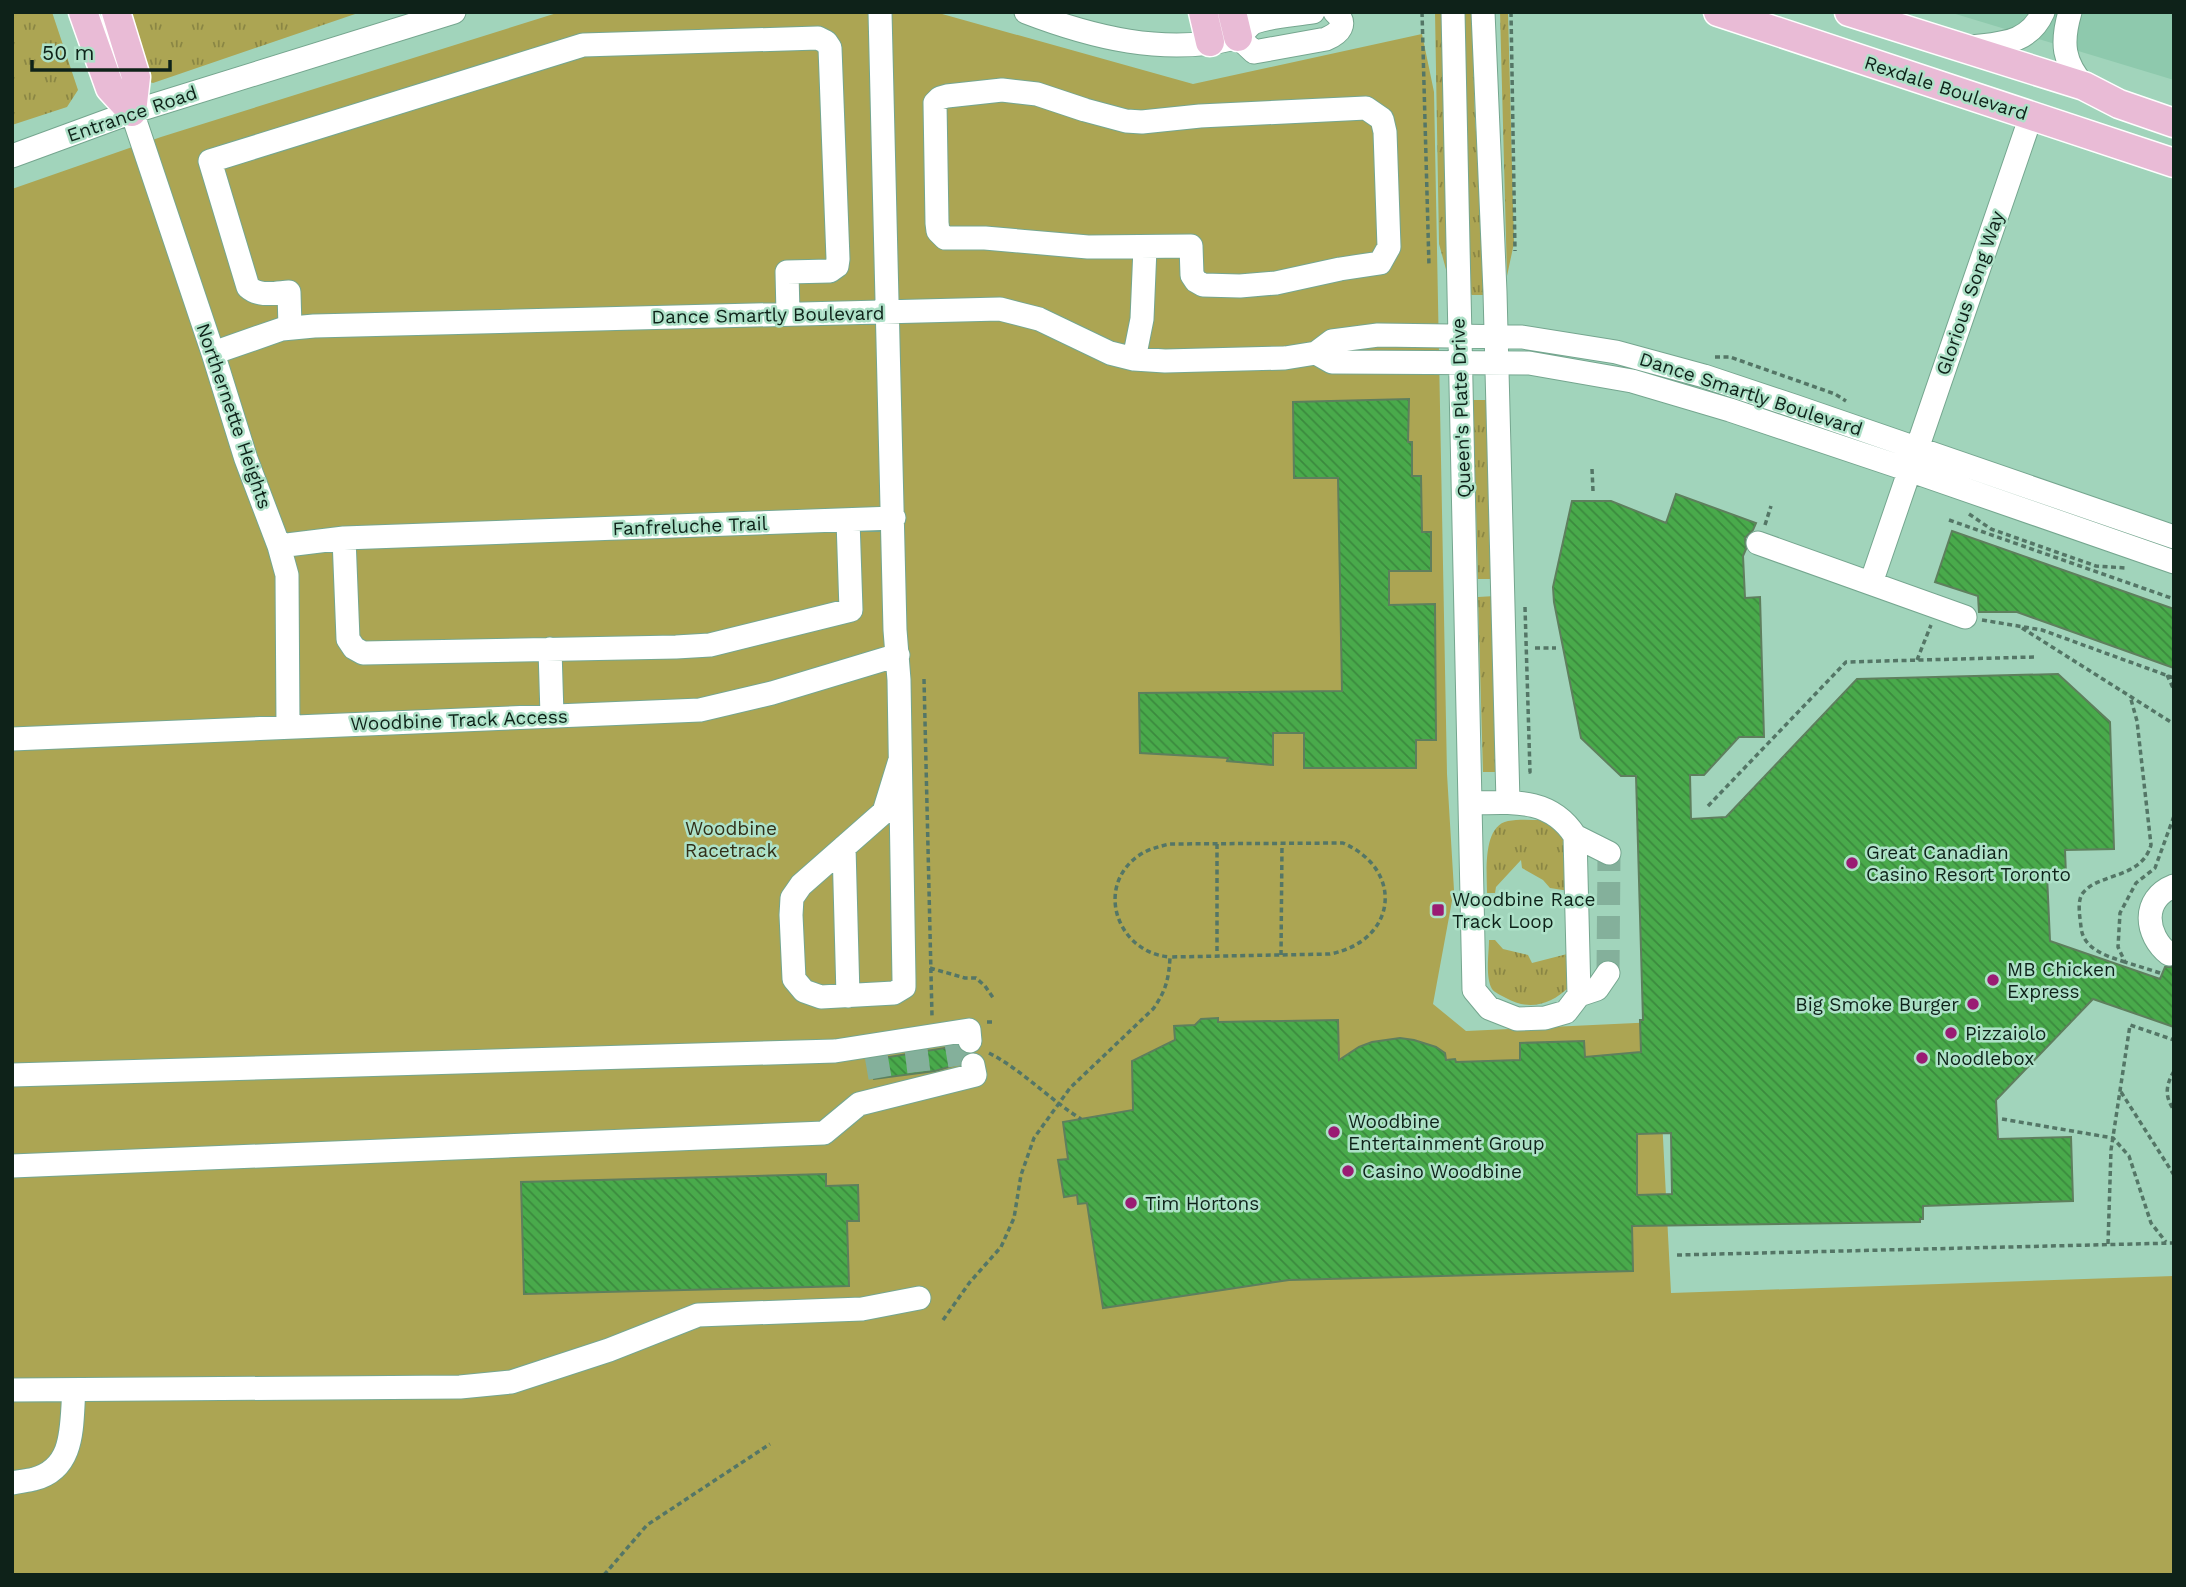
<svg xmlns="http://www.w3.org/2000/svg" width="2186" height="1587" viewBox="0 0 2186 1587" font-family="'Work Sans',sans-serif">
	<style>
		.built { fill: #8ec9ad }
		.grass { fill: url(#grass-tufts) }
		.park { fill: #aca553 }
		.building { fill: url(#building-back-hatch); stroke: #5e7f5d; stroke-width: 2; fill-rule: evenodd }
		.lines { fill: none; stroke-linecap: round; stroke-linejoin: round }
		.minor-tunnel { stroke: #84b09b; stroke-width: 23; stroke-dasharray: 23 11; stroke-linecap: butt }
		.minor-casing { stroke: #75a68f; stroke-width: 25 }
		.major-casing { stroke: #fff; stroke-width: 31 }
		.path { stroke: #547666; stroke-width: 3.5; stroke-dasharray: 5 3.5; stroke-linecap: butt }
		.minor { stroke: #fff; stroke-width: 23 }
		.major { stroke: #e9bbd6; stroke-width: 28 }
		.poi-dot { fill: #9a1c73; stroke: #aee1c8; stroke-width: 2.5 }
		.labels { text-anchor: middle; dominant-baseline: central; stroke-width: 5; stroke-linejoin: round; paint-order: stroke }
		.street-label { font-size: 19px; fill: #0e2219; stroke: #aee1c8 }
		.park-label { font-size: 19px; fill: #322f18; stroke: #aee1c8 }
		.poi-label { font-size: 19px; fill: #0e2219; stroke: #aee1c8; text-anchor: start }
	</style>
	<defs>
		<pattern id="grass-tufts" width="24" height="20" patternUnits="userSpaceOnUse" patternTransform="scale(1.75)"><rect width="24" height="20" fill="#aca553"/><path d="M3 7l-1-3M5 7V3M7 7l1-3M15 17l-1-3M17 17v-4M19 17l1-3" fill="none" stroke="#8a8644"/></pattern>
		<pattern id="building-back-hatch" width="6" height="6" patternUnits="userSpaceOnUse" patternTransform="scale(1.75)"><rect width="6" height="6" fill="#49aa4b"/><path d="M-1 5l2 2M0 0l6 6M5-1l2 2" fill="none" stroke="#3b8a3e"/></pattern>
	</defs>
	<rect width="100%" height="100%" fill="#a1d4bb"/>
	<path class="built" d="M1949,12h225v68z"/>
	<path class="grass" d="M12,12h40l26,78 -11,17 -55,18z
		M111,12h250l-208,71 -22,-7z
		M1435,12h10l2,261 -8,-29z
		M1464,12h8l3,109 10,107 -1,67h-12l-3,-2z
		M1500,12h8l6,231 -7,33z
		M1473,400h16l5,179h-16z
		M1495,596l4,176h-16l-5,-175z
		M1542,820l5,1 18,17 4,53 -19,-3 -7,-8 -21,-12 -1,-8 -25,27 -1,6h-8c0,-19 -5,-67 21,-72 10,-2 23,-1 34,-1z
		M1489,940h6l8,9 25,6 4,8 39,-10 -2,34c-18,18 -41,24 -63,11 -5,-3 -11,-5 -14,-9 -7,-12 -3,-36 -3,-49z"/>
	<path class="park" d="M560,12h375l258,72 229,-50 12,58 13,682 7,116 -21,114 33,27 191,-9 14,271 503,-17v299h-2162v-1386l149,-52z"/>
	<path class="building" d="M1409,399l-1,43h4v34h9l1,56h9v39h-42v34l46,-1 1,136h-20v28h-112v-35h-31v32l-46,-4 1,-3 -88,-5 -1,-60 203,-2 -4,-213h-44l-1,-76z
		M1676,494l80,29 -3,7 -8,8 1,11 -3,7 2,42 15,-1 4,140h-25l-35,38h-14l1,44 35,-2 131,-138 201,-5 52,48 4,127 -49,1 1,25h-19l3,66 110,38 5,-12h9v60l-81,-28 -97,101 2,39 73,-2 2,64 -150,5v13h-3v3l-288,4 1,45 -344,9 -186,28 -16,-105 -9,1 -1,-9 -13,2 -6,-37 10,-1 -5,-37 70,-12 -1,-49 43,-21 -1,-14 21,-1 6,-6 17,-1v4l120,-2 1,40 20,-13 13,-5 28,-4 14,2 22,7 9,6 1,7 9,-1 1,3 64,-2v-17l64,-2 1,16 56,-5 -1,-32h3l-7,-244h-15l-40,-38 -27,-136 -1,-15 19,-86h39l55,22zM1671,1133l1,61 -35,1v-61z
		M1952,531l222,78v59l-157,-56h-38l-1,-16 -43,-14z
		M957,1046l8,8 -6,10 -24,7 -61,8 -4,-19z
		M826,1174v12l32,-1 1,36h-12l2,65 -325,8 -3,-112z"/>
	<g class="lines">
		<path class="minor-tunnel" d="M1608,973l1,-120
			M956,1043l4,24
			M916,1049l3,24
			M876,1055l4,23"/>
		<defs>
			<path id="minor" d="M880,12l15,618 4,50 5,300v7l-10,6 -73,4 -17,-6 -10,-12 -3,-64 1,-17 9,-13 83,-73 16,-52
				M1026,12c65,25 139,44 209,26 9,-2 12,-13 20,-16 18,-6 40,-7 58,-10
				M1453,12l21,978 15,18 28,11 28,-1 21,-6 13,-17 -4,-159c-24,-38 -62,-34 -103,-33
				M1483,12l12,280 13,510
				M2070,12c-9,31 -7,50 14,74
				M1238,37l16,15 72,-13c14,-6 22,-15 9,-27
				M1965,48c32,-5 63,-2 78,-36
				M1002,90l35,4 48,16 41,11 16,1 58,-6 166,-8 16,11 3,13 4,115 -9,16 -40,6 -64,14 -36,3 -37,-1 -7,-4 -4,-6 -1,-29 -103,1 -103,-9h-40l-7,-7 -1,-8 -2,-120 5,-5 7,-2z
				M132,112l81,241 33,106 33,87 8,29 1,152
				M12,156l120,-44 322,-100
				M290,328l-1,-36c-14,1 -30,5 -41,-5l-38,-126 373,-116 235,-7 8,4 4,6 8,211 -1,7 -7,5 -43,1 1,42
				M213,353l69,-24 32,-3 686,-17 39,10 71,34 24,6 31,2 120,-3 31,-5 16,-12 46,-6 144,2 94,15 88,24 90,30 380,131
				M1316,353l16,9 197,1 103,18 98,29 179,60 265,92
				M1134,359l8,-40 3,-71
				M344,538l4,101 6,9 9,5 313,-6 34,-2 141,-35 -3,-90
				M1758,543l207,74
				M279,546l65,-8 550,-20
				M1871,583l160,-467
				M550,649l2,67
				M12,739l688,-29 72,-17 126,-38
				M1575,836l34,17
				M844,847l4,149
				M2169,954c-24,-19 -28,-55 5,-68
				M1579,995l18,-6 11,-16
				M12,1075l823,-24 134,-21 1,11
				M12,1166l812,-33 35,-29 116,-29 -2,-10
				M12,1390l448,-3 51,-5 98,-32 89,-35 164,-6 57,-11
				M12,1483c8,-2 15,-2 22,-4 42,-11 37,-55 40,-89"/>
			<path id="major" d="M83,12l27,76 22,24
				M116,12l20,65 -4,35
				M1203,12l7,30
				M1232,12l6,25
				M1718,12l456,151
				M1849,12l235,74 35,18 55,19"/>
		</defs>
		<use href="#minor" class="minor-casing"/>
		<use href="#major" class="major-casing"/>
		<path class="path" d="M1422,12l7,254
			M1511,12l4,239
			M1715,357h15l105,37 11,7
			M1592,469l1,22
			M1969,514l22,15 105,37 29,2
			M1949,520l225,79
			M1765,525l6,-19
			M1525,607l5,165h-3
			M1982,620l60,10 132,48
			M2022,628l152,96
			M1535,648h21
			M1917,660l14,-35
			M2167,675l7,15
			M924,679l8,337
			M1708,806l138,-144 188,-5
			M1217,844v112
			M1281,955l1,-111
			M2125,962c-19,-6 -42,-13 -44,-35 -1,-10 -4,-24 1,-33 16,-22 59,-14 69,-49l-14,-124 -7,-25
			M930,968l35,10h11l9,8 9,13
			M2160,973l-35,-11 -7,-15 2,-34 16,-30 19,-15 19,-52
			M987,1022h8
			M989,1053c33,17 60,46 92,66
			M2174,1071c-8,14 -10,25 0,39
			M2121,1092l53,83
			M2002,1119l111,19 16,18 22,67 15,19
			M2108,1244l3,-94 19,-125 44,15
			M1677,1255l497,-12
			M943,1320l27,-38 31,-35 13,-29 7,-43 13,-37 36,-50 83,-79c13,-18 16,-31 17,-52l160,-3c67,-13 75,-84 13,-111l-174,1c-11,3 -21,5 -31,12 -44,32 -20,97 32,101
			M604,1575l43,-50 123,-81"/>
		<use href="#minor" class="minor"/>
		<use href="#major" class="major"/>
	</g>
	<g class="poi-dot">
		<circle cx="1852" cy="863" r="7"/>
		<rect x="1431" y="903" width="14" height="14" rx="3.5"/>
		<circle cx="1993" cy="980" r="7"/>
		<circle cx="1973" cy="1004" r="7"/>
		<circle cx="1951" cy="1033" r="7"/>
		<circle cx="1922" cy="1058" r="7"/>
		<circle cx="1334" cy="1132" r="7"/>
		<circle cx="1348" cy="1171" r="7"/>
		<circle cx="1131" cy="1203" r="7"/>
	</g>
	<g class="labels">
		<g class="street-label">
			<text transform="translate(1946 88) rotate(18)">Rexdale Boulevard</text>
			<text transform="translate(132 114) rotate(-19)">Entrance Road</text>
			<text transform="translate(1970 293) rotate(-71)">Glorious Song Way</text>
			<text transform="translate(768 315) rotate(-1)">Dance Smartly Boulevard</text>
			<text transform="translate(1751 394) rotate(18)">Dance Smartly Boulevard</text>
			<text transform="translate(1461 408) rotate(-92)">Queen's Plate Drive</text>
			<text transform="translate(234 416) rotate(71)">Northernette Heights</text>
			<text transform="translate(690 526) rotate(-2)">Fanfreluche Trail</text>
			<text transform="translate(459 720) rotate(-2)">Woodbine Track Access</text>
		</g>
		<g class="park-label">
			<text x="731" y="828">Woodbine<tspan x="731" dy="22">Racetrack</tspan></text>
		</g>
		<g class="poi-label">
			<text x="1866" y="852">Great Canadian<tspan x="1866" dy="22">Casino Resort Toronto</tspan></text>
			<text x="1452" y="899">Woodbine Race<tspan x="1452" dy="22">Track Loop</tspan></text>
			<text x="2007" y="969">MB Chicken<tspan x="2007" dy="22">Express</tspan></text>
			<text x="1959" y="1004" text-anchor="end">Big Smoke Burger</text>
			<text x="1965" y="1033">Pizzaiolo</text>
			<text x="1936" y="1058">Noodlebox</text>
			<text x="1348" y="1121">Woodbine<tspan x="1348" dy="22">Entertainment Group</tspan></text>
			<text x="1362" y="1171">Casino Woodbine</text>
			<text x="1145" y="1203">Tim Hortons</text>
		</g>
	</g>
	<rect width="2186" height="1587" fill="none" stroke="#0e2219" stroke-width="28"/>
	<path d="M32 60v10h138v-10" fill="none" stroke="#0e2219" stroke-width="3.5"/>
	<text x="42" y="60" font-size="21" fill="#0e2219" stroke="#aee1c8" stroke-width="5" paint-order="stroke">50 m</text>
</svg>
